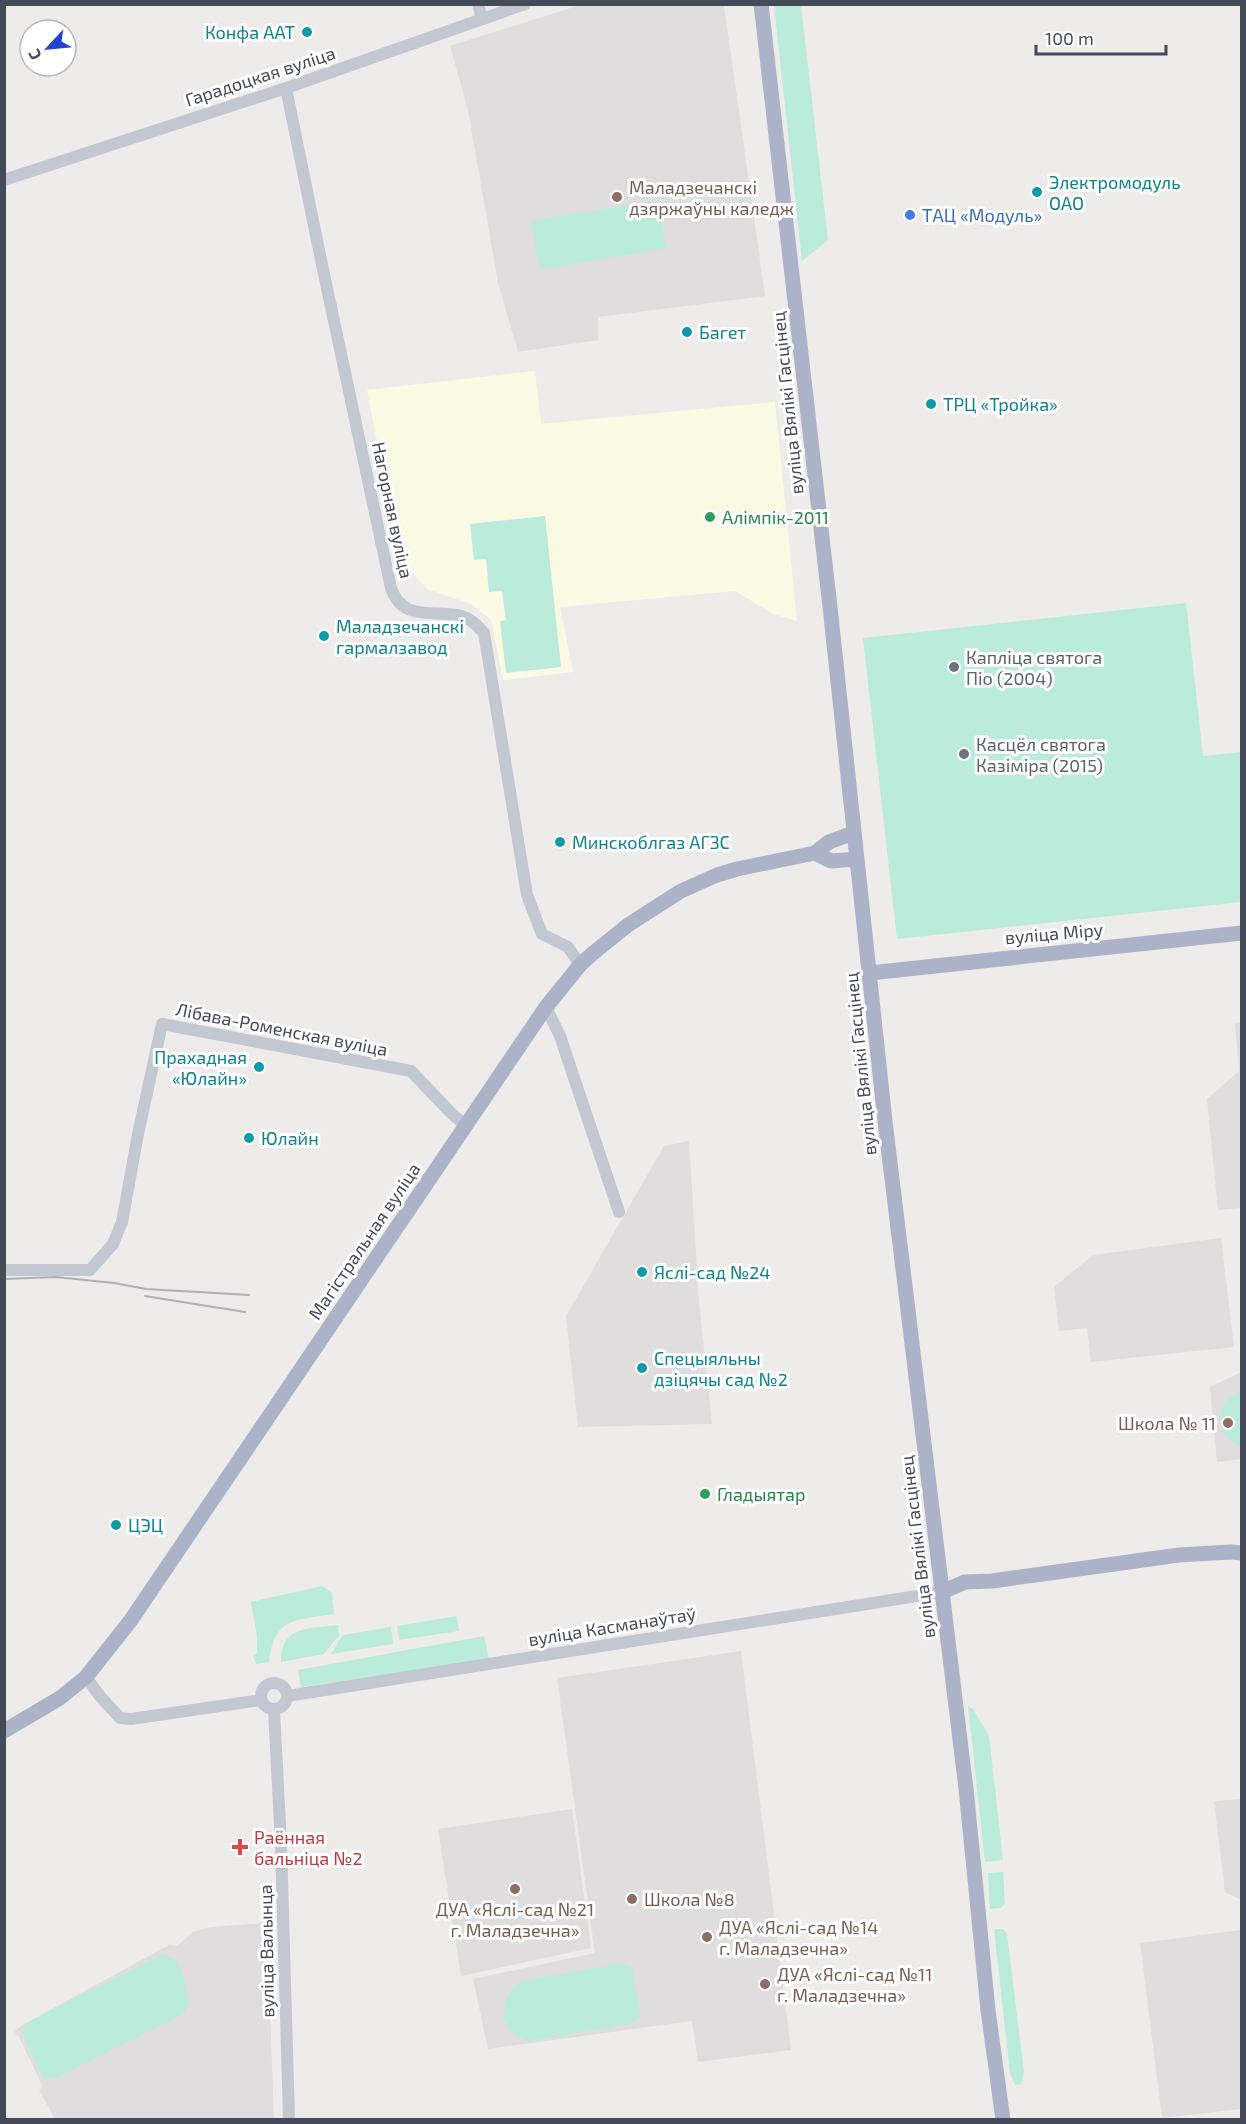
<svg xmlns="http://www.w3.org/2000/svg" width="1246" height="2124" viewBox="0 0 1246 2124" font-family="'Exo 2',sans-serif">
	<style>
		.commercial { fill: #faf9e4 }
		.education { fill: #dfdddd }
		.green { fill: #bbebda }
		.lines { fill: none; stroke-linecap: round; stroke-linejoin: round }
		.minor { stroke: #c2c7d2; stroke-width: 12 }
		.major { stroke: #acb3c9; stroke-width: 15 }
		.rail { stroke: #aeafb6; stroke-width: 2 }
		.culture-dot { fill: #0f9aa8; stroke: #fff; stroke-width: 2 }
		.education-dot { fill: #8d6e63; stroke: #fff; stroke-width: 2 }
		.shop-dot { fill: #3f7fe0; stroke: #fff; stroke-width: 2 }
		.leisure-dot { fill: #2e9e5b; stroke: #fff; stroke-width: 2 }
		.worship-dot { fill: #6b7280; stroke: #fff; stroke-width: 2 }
		.health-dot { fill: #e0444e; stroke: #fff; stroke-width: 2 }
		.labels { text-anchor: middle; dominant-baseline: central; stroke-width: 6; stroke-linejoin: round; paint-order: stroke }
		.culture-label { font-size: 18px; fill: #0d838f; stroke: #fff; text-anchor: start }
		.street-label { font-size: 18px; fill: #454a58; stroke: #fff }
		.education-label { font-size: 18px; fill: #785e54; stroke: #fff; text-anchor: start }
		.shop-label { font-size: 18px; fill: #366cbe; stroke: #fff; text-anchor: start }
		.leisure-label { font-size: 18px; fill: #27864d; stroke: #fff; text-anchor: start }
		.worship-label { font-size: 18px; fill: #5b616d; stroke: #fff; text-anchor: start }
		.health-label { font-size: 18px; fill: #be3a42; stroke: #fff; text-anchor: start }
	</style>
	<rect width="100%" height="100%" fill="#eeeceb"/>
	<path class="commercial" d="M535,371l6,53 234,-22 22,219 -24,-7 -38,-23 -175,16 13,65 -70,8 -12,-60 -20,-16 -44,-15 -28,-32 -32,-167z"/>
	<path class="education" d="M580,5h144l41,291 -167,21v23l-80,12 -20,-69 -30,-173 -18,-64z
		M1241,1022v186l-23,2 -11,-111 32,-28 -4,-48z
		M689,1141l10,161 13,122 -134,3 -12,-111 98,-170z
		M1221,1238l13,109 -143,15 -4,-34 -28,3 -5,-44 39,-32z
		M1241,1372v87l-24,3 -7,-75z
		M741,1651l50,399 -93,12 -6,-41 -204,28 -15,-70 122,-26 -38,-275z
		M1241,1799h1l-1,101 -16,-8 -11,-91z
		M572,1809l19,139 -130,28 -23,-147z
		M262,1923l4,76 4,12 4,108h-219l-16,-29 4,-3 -25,-52 -2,1 -1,-5 9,-7 145,-79 8,1 16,-14 18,-5z
		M1241,1930v179l-79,9 -22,-175z"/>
	<path class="green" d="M774,5h27l27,235 -26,21z
		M658,200l8,48 -126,22 -9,-49z
		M545,516l16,151 -55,6 -6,-52 6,-1 -4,-29 -13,1 -3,-33 -12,1 -4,-36z
		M1186,603l17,153 38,-4v150l-344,37 -34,-301z
		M1241,1391h1l-1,56c-27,-10 -28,-46 0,-56z
		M322,1586l10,7 2,21c-38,6 -60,3 -65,48l-13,2 -3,-8 4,-3v-17l-6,-34z
		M457,1616l2,15 -60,9 -2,-14z
		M338,1625l1,10 -15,19 -43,8c0,-37 28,-33 57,-37z
		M391,1627l2,17 -62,10 12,-19z
		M484,1636l5,23 -188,28 -3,-17z
		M968,1706l5,3 16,27 14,124 -18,2z
		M1003,1872l2,32 -4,4 -11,1 -2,-36z
		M994,1929h9l4,5 17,138 -3,12 -6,1 -5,-12z
		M163,1954l14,7 8,21 4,22 -6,10 -125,63 -15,2 -22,-49 10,-9z
		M621,1963l11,5 8,48 -9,8 -103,17c-31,-11 -31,-39 -8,-59z"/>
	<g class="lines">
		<path class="minor" d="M478,4l4,15
			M286,88l35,172 70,328c12,35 44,21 71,28 9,3 16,10 22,17l43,262 15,39 26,13 12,18
			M4,180l282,-92 239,-84
			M546,1007l14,29 59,176
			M4,1270h86l23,-26 9,-22 16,-88 24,-110 249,47 40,42 15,13
			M86,1677l13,18 21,23 11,1 130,-19
			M261 1696a13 13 0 1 1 26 0a13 13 0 1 1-26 0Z
			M287,1696l655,-104
			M274,1710l7,134 8,276"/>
		<path class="major" d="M761,4l69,603 55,514 81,668 22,221 15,110
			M815,853l16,8 25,-2
			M870,973l372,-40
			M942,1592l23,-10 27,-1 187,-26 52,-3 11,1
			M4,1731l56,-33 26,-21 45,-57 415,-613 34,-42 12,-11 36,-29 53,-34 36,-16 20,-6 78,-16 14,-11 24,-9"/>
		<path class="rail" d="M4,1279l52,-2 58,6 32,6 103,6
			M145,1296l100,16"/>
	</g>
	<g class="culture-dot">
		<circle cx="307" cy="32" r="6"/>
		<circle cx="1037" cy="192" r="6"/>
		<circle cx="687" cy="332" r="6"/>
		<circle cx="931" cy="404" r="6"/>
		<circle cx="324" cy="636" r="6"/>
		<circle cx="560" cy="842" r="6"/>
		<circle cx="259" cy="1067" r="6"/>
		<circle cx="249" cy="1138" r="6"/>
		<circle cx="642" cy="1272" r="6"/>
		<circle cx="642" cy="1368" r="6"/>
		<circle cx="116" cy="1525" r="6"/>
	</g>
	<g class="education-dot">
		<circle cx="617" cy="197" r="6"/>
		<circle cx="1228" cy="1423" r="6"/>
		<circle cx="515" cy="1889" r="6"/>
		<circle cx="632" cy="1899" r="6"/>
		<circle cx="707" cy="1937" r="6"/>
		<circle cx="765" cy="1984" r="6"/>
	</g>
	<circle class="shop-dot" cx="910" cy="215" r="6"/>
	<g class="leisure-dot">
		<circle cx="710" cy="517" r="6"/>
		<circle cx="705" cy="1494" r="6"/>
	</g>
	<g class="worship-dot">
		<circle cx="954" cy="667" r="6"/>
		<circle cx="964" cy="754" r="6"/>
	</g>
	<path class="health-dot" d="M237 1838h6v6h6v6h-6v6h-6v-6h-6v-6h6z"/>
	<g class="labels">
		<g class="culture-label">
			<text x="295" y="32" text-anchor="end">Конфа ААТ</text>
			<text x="1049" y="182">Электромодуль<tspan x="1049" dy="21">ОАО</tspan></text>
			<text x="699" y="332">Багет</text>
			<text x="943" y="404">ТРЦ «Тройка»</text>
			<text x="336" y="626">Маладзечанскі<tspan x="336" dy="21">гармалзавод</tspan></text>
			<text x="572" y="842">Минскоблгаз АГЗС</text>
			<text x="247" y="1057" text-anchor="end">Прахадная<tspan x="247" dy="21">«Юлайн»</tspan></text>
			<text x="261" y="1138">Юлайн</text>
			<text x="654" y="1272">Яслі-сад №24</text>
			<text x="654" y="1358">Спецыяльны<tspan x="654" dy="21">дзіцячы сад №2</tspan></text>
			<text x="128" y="1525">ЦЭЦ</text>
		</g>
		<g class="street-label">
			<text transform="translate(260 76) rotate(-18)">Гарадоцкая вуліца</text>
			<text transform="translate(787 403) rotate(-96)">вуліца Вялікі Гасцінец</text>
			<text transform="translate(393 510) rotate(78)">Нагорная вуліца</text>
			<text transform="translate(1054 933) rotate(-5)">вуліца Міру</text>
			<text transform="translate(282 1029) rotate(11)">Лібава-Роменская вуліца</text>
			<text transform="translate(860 1064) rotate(-96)">вуліца Вялікі Гасцінец</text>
			<text transform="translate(364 1241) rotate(-56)">Магістральная вуліца</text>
			<text transform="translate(917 1547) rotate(-97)">вуліца Вялікі Гасцінец</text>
			<text transform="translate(612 1626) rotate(-9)">вуліца Касманаўтаў</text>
			<text transform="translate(266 1951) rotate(-91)">вуліца Валынца</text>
		</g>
		<g class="education-label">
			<text x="629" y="187">Маладзечанскі<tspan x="629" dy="21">дзяржаўны каледж</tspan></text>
			<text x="1216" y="1423" text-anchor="end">Школа № 11</text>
			<text x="644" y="1899">Школа №8</text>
			<text x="515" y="1909" text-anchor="middle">ДУА «Яслі-сад №21<tspan x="515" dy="21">г. Маладзечна»</tspan></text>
			<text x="719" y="1927">ДУА «Яслі-сад №14<tspan x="719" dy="21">г. Маладзечна»</tspan></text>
			<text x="777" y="1974">ДУА «Яслі-сад №11<tspan x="777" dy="21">г. Маладзечна»</tspan></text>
		</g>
		<g class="shop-label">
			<text x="922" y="215">ТАЦ «Модуль»</text>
		</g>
		<g class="leisure-label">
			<text x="722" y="517">Алімпік-2011</text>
			<text x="717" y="1494">Гладыятар</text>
		</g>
		<g class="worship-label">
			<text x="966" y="657">Капліца святога<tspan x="966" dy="21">Піо (2004)</tspan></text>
			<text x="976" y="744">Касцёл святога<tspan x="976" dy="21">Казіміра (2015)</tspan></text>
		</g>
		<g class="health-label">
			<text x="254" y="1837">Раённая<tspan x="254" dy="21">бальніца №2</tspan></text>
		</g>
	</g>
	<rect width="1246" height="2124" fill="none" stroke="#454a58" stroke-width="12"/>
	<g transform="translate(48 48) rotate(244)"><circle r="28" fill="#ffffff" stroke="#b5b7bc" stroke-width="1.5"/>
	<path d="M0-4.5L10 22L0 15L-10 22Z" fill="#2342d1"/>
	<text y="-9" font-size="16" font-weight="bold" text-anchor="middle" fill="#454a58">С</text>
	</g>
	<path d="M1036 45v9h130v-9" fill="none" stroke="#454a58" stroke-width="3"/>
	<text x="1045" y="45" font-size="18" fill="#454a58" stroke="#ffffff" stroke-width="4.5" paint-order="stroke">100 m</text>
</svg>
